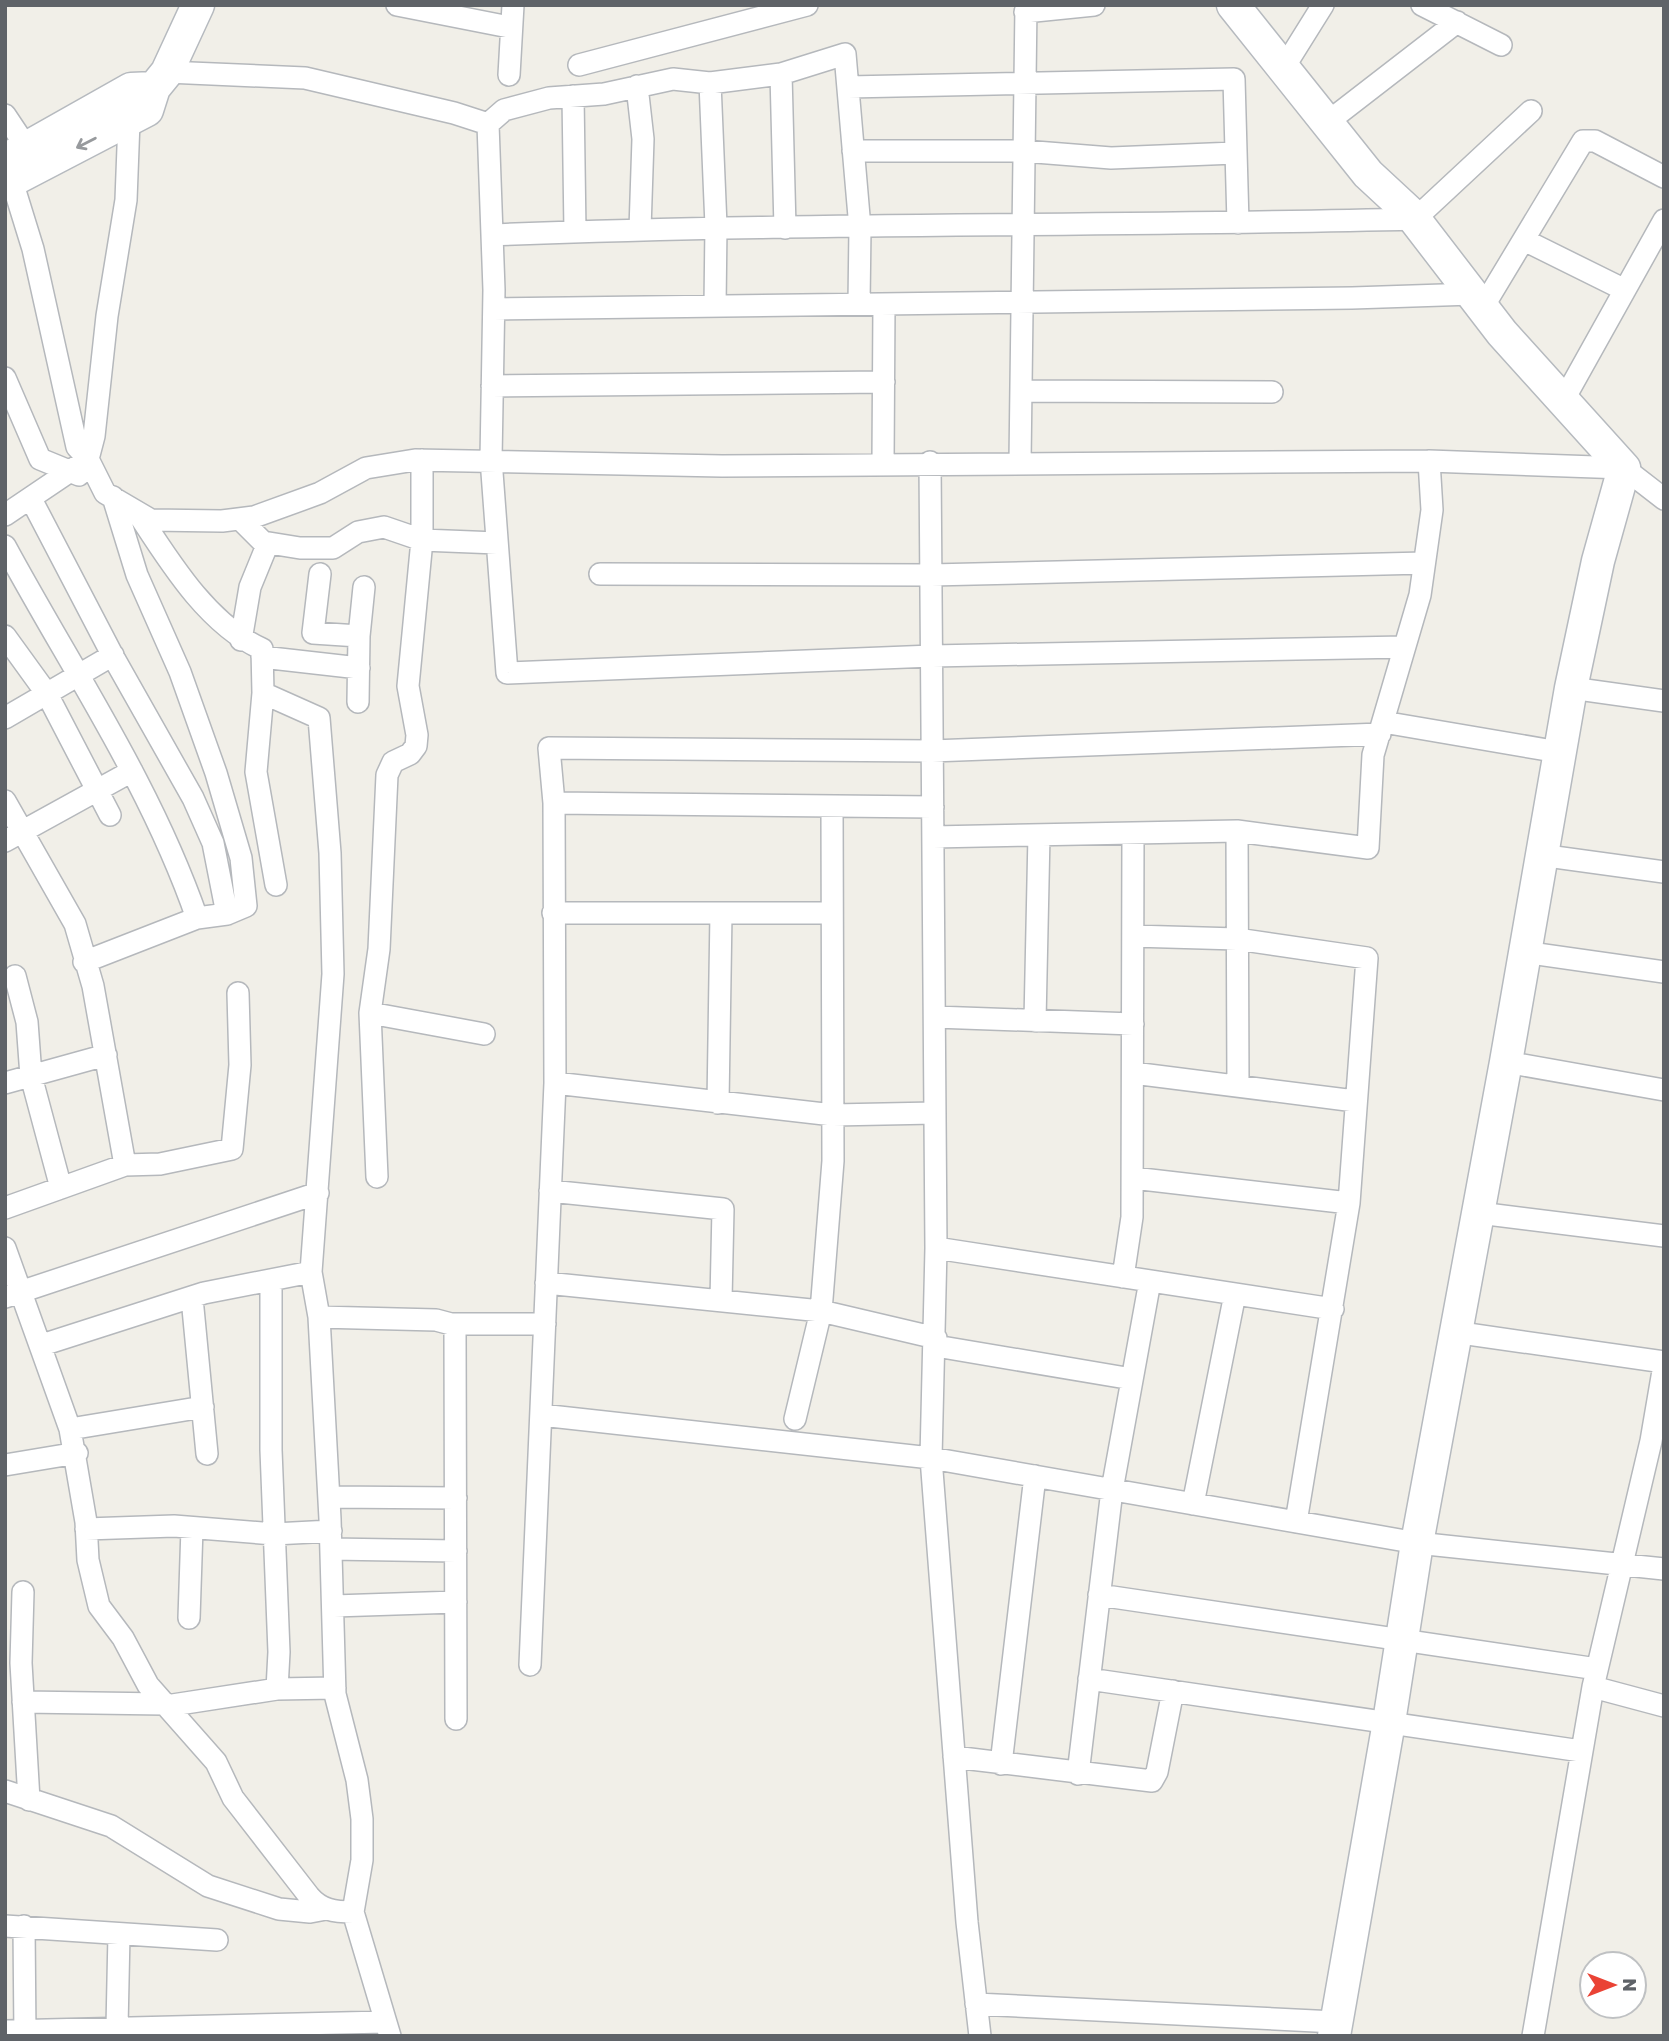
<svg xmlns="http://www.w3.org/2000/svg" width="1669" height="2041" viewBox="0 0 1669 2041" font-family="Rubik,sans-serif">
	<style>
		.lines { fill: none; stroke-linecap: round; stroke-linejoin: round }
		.street-casing { stroke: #b5b8bc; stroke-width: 24 }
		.secondary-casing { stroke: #b6babf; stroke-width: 35 }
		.street { stroke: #fff; stroke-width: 21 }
		.secondary { stroke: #fff; stroke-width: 32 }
		.oneway { stroke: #979a9d }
	</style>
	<rect width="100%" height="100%" fill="#f1efe8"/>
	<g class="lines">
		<defs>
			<path id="street" d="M397,5l112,22
				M1422,5l79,40
				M1025,12l69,-7
				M579,65l228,-60
				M1283,69l40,-64
				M167,72l138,6 149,35 34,11 6,166 -3,169 16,214 425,-17 472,-9
				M781,74l4,154
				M509,75l4,-70
				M710,83l6,143 -1,80
				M637,86l6,53 -3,90
				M848,87l386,-8 4,144
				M573,96l2,136
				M5,115l22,33
				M1329,121l128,-99
				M488,124l16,-14 45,-12 55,-4 69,-15 37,4 71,-9 64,-20 15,174 -1,76
				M853,151h170l88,7 124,-5
				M12,181l21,68 44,198 11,12 17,34 46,27 71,1 32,-4 66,-24 46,-25 49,-8 307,6 707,-5 195,7 40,31
				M492,235c308,-13 615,-8 923,-16l116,-108
				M1524,240l101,50
				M1483,307l100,-166h12l69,36
				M494,309l858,-11 121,-4
				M5,378l35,81 39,16
				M492,386l392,-4
				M1021,391l251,1
				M1563,401l101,-181
				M883,462l1,-158
				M930,462l6,786 -5,210 36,464 13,114
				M1020,462l6,-457
				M31,499l84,161 78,138 20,45 14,71
				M137,512c32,49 70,112 125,137l1,44 56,25 11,135 3,121 -22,298 8,45 11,202 5,175 22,86 5,39v41l-9,52
				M5,515l83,-56 6,-23 13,-120 19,-116 3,-79
				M240,519l23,23 37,6h33l25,-16 26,-5 38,13v-80
				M5,546c67,124 145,237 192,372
				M320,574l-7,59 46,3
				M600,574l331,1 493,-12
				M5,636l42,58 63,121
				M241,640l9,-53 18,-44
				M262,657l97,11
				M1571,688l93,13
				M263,693l-7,79 20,113
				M358,702l1,-66 5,-49
				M5,718l108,-63
				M1383,722l176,30
				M5,801l70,123 18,62 32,179
				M554,803l379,4
				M1237,831l1,255
				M933,837l304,-6 131,17 5,-93 47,-160 12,-85 -3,-49
				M5,841l127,-70
				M1540,855l124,17
				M553,913h279
				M1133,936l104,3 130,19 -18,245 -53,319
				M1523,952l141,20
				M84,962l113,-44 30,-4 19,-8 -5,-48 -25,-85 -36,-101 -43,-97 -24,-78
				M15,976l12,46 4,54 30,112
				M370,1013l114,21
				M935,1017l198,7
				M1035,1021l4,-186
				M1506,1062l158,28
				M1133,1073l222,28
				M5,1083l101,-28
				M555,1083l278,32 102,-2
				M718,1103l3,-190
				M377,1177l-7,-164 9,-64 8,-174 6,-13 17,-8 6,-8 1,-11 -9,-49 14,-146 75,3
				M1133,1178l216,25
				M550,1191l173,18 -2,91
				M5,1208l120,-43 35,-1 72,-15 8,-84 -2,-72
				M1479,1213l185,23
				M5,1248l65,181 16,93 2,38 11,46 24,32 25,47 68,77 17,36 76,98c12,14 25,16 44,16l37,124
				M936,1248l397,61
				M1123,1277l9,-60 1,-384
				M271,1280v170l8,202 -2,37
				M546,1283l275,28 115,27
				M5,1297l313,-104
				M192,1298l15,156
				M319,1317l117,3 15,4 4,7 1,388
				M451,1324h94
				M1454,1332l210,30
				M42,1345l162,-52 107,-21
				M936,1346l196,33
				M541,1415l390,43 486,85 247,26
				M795,1419l26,-108 12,-150 -1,-355
				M70,1429l133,-22
				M5,1465l72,-12
				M329,1497l127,1
				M1193,1504l42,-210
				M86,1529l88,-3 100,8 57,-3
				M331,1549l125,2
				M23,1592l-2,71 8,137
				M1099,1595l498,74
				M334,1606l122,-4
				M189,1618l3,-90
				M530,1665l25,-582 -1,-280 -5,-55 383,3 448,-17
				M1089,1679l492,72
				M1593,1687l71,19
				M23,1702l141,2
				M166,1706l111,-17 58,-1
				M954,1757l198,24 5,-9 16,-81
				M1001,1764l34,-288
				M1078,1774l34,-284 38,-209
				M5,1791l106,35 97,60 71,23 31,3 16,-3
				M5,1926l212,14
				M24,1926l1,110
				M976,2004l359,18
				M117,2027l2,-93
				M5,2031l379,-9
				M1533,2036l60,-349 58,-246 13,-76"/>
			<path id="secondary" d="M1233,5l135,169 41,38 93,121 122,135 -26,93 -27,127 -65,374 -89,481 -28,179 -55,314
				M5,160l126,-71 23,-1
				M5,184l142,-74 7,-22 13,-16 31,-67"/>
		</defs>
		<use href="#street" class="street-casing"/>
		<use href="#secondary" class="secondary-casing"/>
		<use href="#street" class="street"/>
		<use href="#secondary" class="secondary"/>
	</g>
	<defs><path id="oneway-shaft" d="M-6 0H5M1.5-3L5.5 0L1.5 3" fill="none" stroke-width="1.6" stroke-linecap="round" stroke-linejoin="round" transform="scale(1.75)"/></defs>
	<use class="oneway" href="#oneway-shaft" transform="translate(86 143) rotate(153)"/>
	<rect width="1669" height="2041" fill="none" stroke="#5f6368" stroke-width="14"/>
	<g transform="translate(1613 1985) rotate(90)"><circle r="33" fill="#ffffff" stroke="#bfc1c3" stroke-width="2"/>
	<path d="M0-5L12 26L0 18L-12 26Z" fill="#ea4335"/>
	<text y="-10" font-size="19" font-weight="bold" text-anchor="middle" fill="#5f6368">N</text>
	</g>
</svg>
